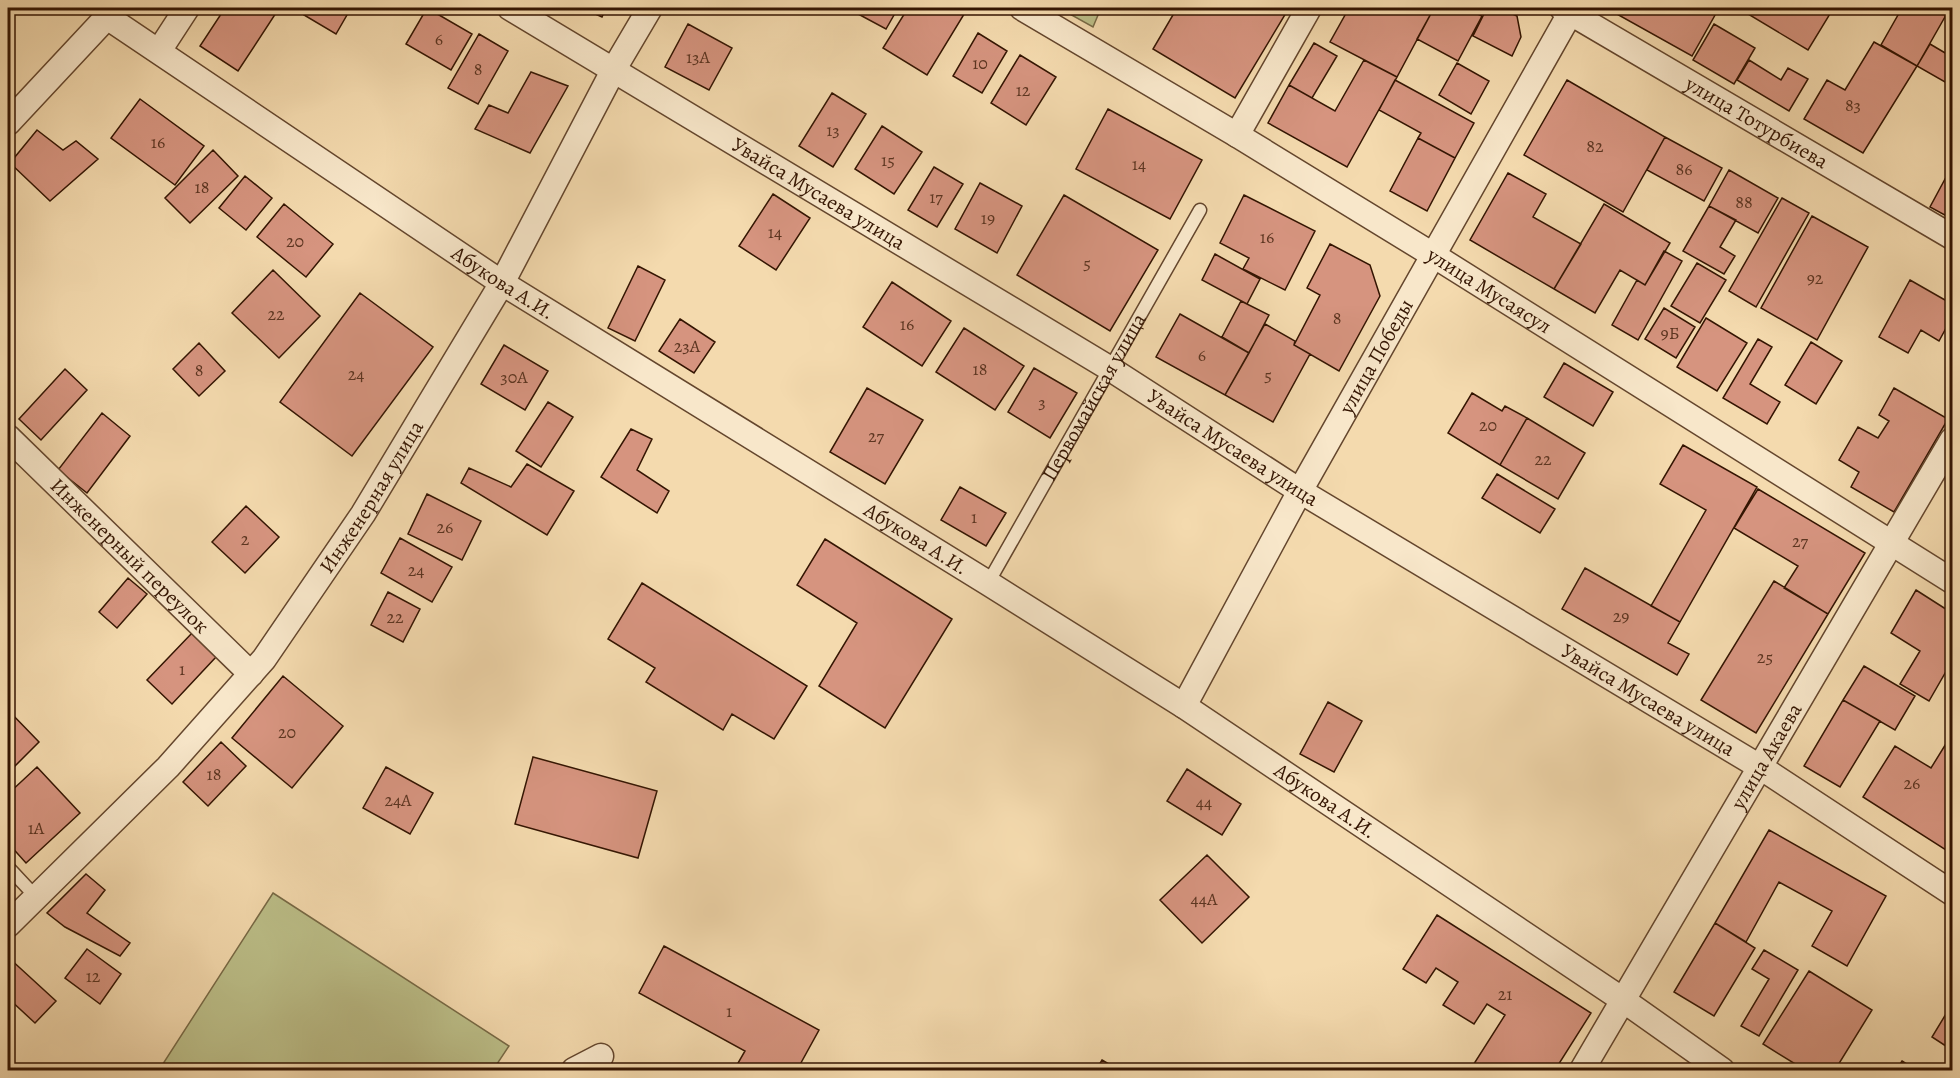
<svg xmlns="http://www.w3.org/2000/svg" width="1960" height="1078" viewBox="0 0 1960 1078" font-family="Alegreya,serif">
	<style>
		.grass { fill: url(#grass-tufts); stroke: #786a46; stroke-width: 1.5 }
		.pitch { fill: #bcbf89; stroke: #786a46; stroke-width: 1.5 }
		.building { fill: #d6947f; stroke: #341502; stroke-width: 1.5 }
		.lines { fill: none; stroke-linecap: round; stroke-linejoin: round }
		.lane-casing { stroke: #64462d; stroke-width: 15 }
		.street-casing { stroke: #64462d; stroke-width: 27 }
		.lane { stroke: #f8e7ca; stroke-width: 12 }
		.street { stroke: #f8e7ca; stroke-width: 24 }
		.labels { text-anchor: middle; dominant-baseline: central; stroke-width: 6; stroke-linejoin: round; paint-order: stroke }
		.number-label { font-size: 18px; fill: #5c3521 }
		.street-label { font-size: 21px; fill: #341502; stroke: #f8e7ca }
	</style>
	<defs>
		<pattern id="grass-tufts" width="24" height="20" patternUnits="userSpaceOnUse" patternTransform="scale(1.5)"><rect width="24" height="20" fill="#bcbf89"/><path d="M3 7l-1-3M5 7V3M7 7l1-3M15 17l-1-3M17 17v-4M19 17l1-3" fill="none" stroke="#a2a375"/></pattern>
	</defs>
	<rect width="100%" height="100%" fill="#f4daae"/>
	<filter id="stains"><feTurbulence type="fractalNoise" baseFrequency=".00333" numOctaves="4"/><feColorMatrix values="0 0 0 0 .2 0 0 0 0 .09 0 0 0 0 .02 0 0 0 .5 -.17"/></filter>
	<radialGradient id="worn" r=".72"><stop offset=".6" stop-color="#630" stop-opacity="0"/><stop offset="1" stop-color="#630" stop-opacity=".3"/></radialGradient>
	<path class="grass" d="M1059,8h42l-8,19z"/>
	<path class="pitch" d="M273,893l236,153 -16,24h-334z"/>
	<path class="building" d="M225,8h43l8,5 -38,58 -38,-25z
		M309,8h42l-15,26 -32,-19z
		M427,8l45,26 -21,36 -45,-26z
		M582,8h24l-4,9z
		M847,8h51l-12,21z
		M908,8h53l5,3 -39,64 -44,-27z
		M1177,8h29l8,5 4,-5h71l-54,90 -82,-49z
		M1349,8h85l-37,69 -67,-35z
		M1434,8h31l17,8 -24,45 -41,-22z
		M1487,8h13l17,8 4,21 -9,19 -39,-20z
		M1606,8h113l-27,48z
		M1738,8h92l3,1 -25,41z
		M1902,8h48l-33,58 -36,-21z
		M688,24l44,24 -23,42 -44,-23z
		M1714,24l41,24 -21,36 -41,-24z
		M978,33l29,18 -25,42 -29,-17z
		M479,34l29,17 -30,53 -30,-16z
		M1874,42l43,24 -54,87 -59,-34 23,-39 18,10z
		M1314,43l23,13 -25,42 -23,-13z
		M1930,44l22,13v29l-35,-20z
		M1020,55l36,22 -30,48 -35,-22z
		M1364,60l33,17 -50,90 -79,-44 21,-38 46,26z
		M1749,60l32,20 7,-12 20,11 -19,32 -52,-31z
		M1457,63l32,18 -18,33 -32,-19z
		M531,72l37,14 -38,67 -55,-24 14,-24 19,8z
		M1395,80l79,43 -19,35 -37,-20 3,-5 -42,-23z
		M1567,80l98,57 -42,75 -99,-57z
		M832,93l34,21 -33,53 -34,-21z
		M140,99l64,47 -29,39 -64,-47z
		M1108,109l94,51 -32,59 -94,-50z
		M882,126l40,26 -28,42 -39,-25z
		M37,130l26,20 13,-9 22,18 -48,42 -40,-38z
		M1665,137l57,31 -18,33 -57,-31z
		M1418,138l37,20 -28,53 -37,-20z
		M213,150l25,26 -48,47 -25,-25z
		M1952,166v53l-22,-12z
		M934,167l29,17 -26,43 -29,-17z
		M1729,170l49,28 -20,35 -49,-27z
		M1508,173l38,21 -13,23 48,27 -27,45 -84,-49z
		M245,176l27,22 -26,32 -27,-22z
		M980,183l42,23 -25,47 -42,-24z
		M773,194l37,24 -34,52 -37,-24z
		M1064,195l94,55 -48,81 -93,-56z
		M1244,195l71,36 -30,59 -42,-21 6,-11 -29,-15z
		M1782,198l27,15 -53,94 -27,-16z
		M284,204l49,40 -27,33 -49,-40z
		M1604,204l66,39 -25,42 -25,-15 -25,43 -41,-24z
		M1709,206l27,14 -16,27 15,9 -11,18 -41,-23z
		M1812,216l56,31 -51,93 -56,-32z
		M1330,244l40,21 10,31 -41,75 -45,-26 26,-50 -13,-7z
		M1664,251l18,10 -44,79 -26,-15 25,-45 8,5z
		M1215,254l45,25 -13,25 -45,-24z
		M1697,263l29,17 -26,43 -29,-17z
		M638,266l27,14 -30,61 -27,-13z
		M273,270l47,46 -41,42 -47,-45z
		M1910,280l42,24v13l-13,24 -18,-11 -13,23 -29,-16z
		M892,282l59,39 -29,45 -59,-39z
		M360,293l73,54 -81,109 -72,-54z
		M1241,301l28,14 -20,38 -27,-16z
		M1664,308l31,19 -19,31 -31,-19z
		M1180,314l69,39 -24,42 -69,-38z
		M1706,318l41,25 -30,48 -40,-24z
		M680,319l35,23 -21,31 -35,-22z
		M1265,324l30,17 -1,4 16,9 -37,68 -48,-27z
		M964,328l60,38 -29,44 -59,-38z
		M1758,339l14,8 -22,37 30,18 -13,22 -44,-26z
		M1811,342l31,19 -26,43 -31,-19z
		M199,343l26,28 -26,25 -26,-27z
		M504,345l44,26 -23,39 -44,-26z
		M1564,363l49,29 -20,34 -49,-29z
		M1034,368l43,25 -27,45 -42,-26z
		M65,369l22,21 -46,50 -22,-21z
		M867,388l56,32 -38,64 -55,-32z
		M1894,388l54,31 -54,93 -43,-25 8,-15 -20,-12 19,-33 20,11 11,-17 -10,-6z
		M1472,393l30,18 3,-5 22,12 -27,47 -52,-32z
		M548,402l25,15 -32,50 -25,-16z
		M102,413l28,23 -43,57 -29,-23z
		M1527,418l58,35 -27,46 -58,-34z
		M631,429l21,10 -15,31 32,21 -12,22 -56,-36z
		M1683,445l74,42 -77,135 -29,-16 55,-96 -46,-26z
		M527,464l47,27 -27,44 -86,-52 8,-15 42,19z
		M1497,474l58,35 -15,24 -58,-35z
		M960,487l46,26 -20,33 -45,-26z
		M1758,489l107,64 -37,61 -44,-26 14,-22 -64,-38z
		M427,494l54,27 -19,39 -54,-26z
		M246,506l33,31 -34,36 -33,-31z
		M400,538l52,29 -20,35 -51,-29z
		M825,539l127,80 -67,109 -66,-42 38,-63 -60,-38z
		M1585,568l95,54 -12,21 21,11 -12,21 -115,-66z
		M128,578l19,16 -30,34 -18,-16z
		M1774,581l54,33 -72,119 -55,-33z
		M642,583l165,103 -33,53 -42,-25 -9,16 -77,-48 9,-14 -47,-29z
		M1916,590l36,23v48l-23,40 -29,-17 20,-33 -29,-18z
		M388,592l32,17 -17,33 -32,-17z
		M192,633l24,24 -44,47 -25,-24z
		M1864,666l51,30 -20,34 -52,-30z
		M283,676l60,50 -51,62 -60,-50z
		M1843,700l37,21 -40,66 -36,-21z
		M1328,702l34,19 -28,51 -34,-18z
		M8,710l31,32 -31,31z
		M1952,734v111l-3,7 -86,-55 32,-51 36,22z
		M221,742l25,24 -38,40 -25,-24z
		M533,757l124,34 -19,67 -123,-34z
		M37,767l43,46 -54,50 -18,-20v-49z
		M386,767l47,26 -23,41 -47,-26z
		M1187,769l54,35 -19,31 -55,-34z
		M1769,830l117,66 -39,70 -35,-20 20,-35 -53,-29 -33,60 -31,-19z
		M1207,855l42,42 -47,46 -42,-43z
		M86,874l19,16 -18,23 43,30 -10,13 -55,-29 -18,-14z
		M1437,915l154,98 -36,57h-85l35,-55 -18,-11 -13,20 -31,-19 15,-23 -22,-14 -10,15 -23,-14z
		M1715,923l40,25 -41,68 -40,-24z
		M664,946l155,84 -22,40h-63l11,-19 -106,-58z
		M87,949l34,25 -21,30 -35,-26z
		M1764,950l34,20 -39,66 -18,-10 28,-47 -17,-10z
		M8,957l48,44 -21,22 -27,-25z
		M1809,971l63,39 -37,60h-30l-42,-26z
		M1952,1004v46l-20,-13z
		M1102,1060l17,10h-23z
		M1902,1061l14,9h-20z"/>
	<g class="lines">
		<defs>
			<g id="lane">
				<path id="s1" d="M988,583l212,-373"/>
				<path d="M8,867l28,30"/>
			</g>
			<g id="street">
				<path id="s2" d="M510,8l599,360 191,123 460,276 192,126"/>
				<path id="s3" d="M1022,8l215,127 196,120 519,326"/>
				<path id="s4" d="M1562,8l390,229"/>
				<path d="M159,51l28,-43"/>
				<path id="s5" d="M8,123l99,-106 395,266 486,300 196,123 439,294 99,70"/>
				<path d="M1237,135l72,-127"/>
				<path id="s6" d="M8,437l243,237"/>
				<path id="s7" d="M1184,706l116,-215 273,-483"/>
				<path id="s8" d="M8,925l160,-158 96,-108 99,-145 139,-231 112,-214 36,-61"/>
				<path d="M574,1070l27,-14"/>
				<path id="s9" d="M1582,1070l370,-630"/>
			</g>
		</defs>
		<use href="#lane" class="lane-casing"/>
		<use href="#street" class="street-casing"/>
		<use href="#lane" class="lane"/>
		<use href="#street" class="street"/>
	</g>
	<g class="labels">
		<g class="number-label">
			<text x="439" y="39">6</text>
			<text x="698" y="57">13А</text>
			<text x="980" y="63">10</text>
			<text x="478" y="69">8</text>
			<text x="1023" y="90">12</text>
			<text x="1853" y="105">83</text>
			<text x="833" y="130">13</text>
			<text x="158" y="142">16</text>
			<text x="1595" y="146">82</text>
			<text x="888" y="160">15</text>
			<text x="1139" y="164">14</text>
			<text x="1684" y="169">86</text>
			<text x="202" y="187">18</text>
			<text x="936" y="197">17</text>
			<text x="1744" y="202">88</text>
			<text x="988" y="218">19</text>
			<text x="775" y="232">14</text>
			<text x="1267" y="237">16</text>
			<text x="295" y="241">20</text>
			<text x="1087" y="263">5</text>
			<text x="1815" y="278">92</text>
			<text x="276" y="314">22</text>
			<text x="1337" y="318">8</text>
			<text x="907" y="324">16</text>
			<text x="1670" y="333">9Б</text>
			<text x="687" y="346">23А</text>
			<text x="1202" y="355">6</text>
			<text x="980" y="369">18</text>
			<text x="199" y="370">8</text>
			<text x="356" y="374">24</text>
			<text x="1268" y="375">5</text>
			<text x="514" y="377">30А</text>
			<text x="1042" y="402">3</text>
			<text x="1488" y="425">20</text>
			<text x="876" y="436">27</text>
			<text x="1543" y="459">22</text>
			<text x="974" y="517">1</text>
			<text x="445" y="527">26</text>
			<text x="245" y="539">2</text>
			<text x="1800" y="541">27</text>
			<text x="416" y="570">24</text>
			<text x="1621" y="616">29</text>
			<text x="395" y="617">22</text>
			<text x="1765" y="657">25</text>
			<text x="182" y="669">1</text>
			<text x="287" y="732">20</text>
			<text x="214" y="774">18</text>
			<text x="1912" y="783">26</text>
			<text x="398" y="800">24А</text>
			<text x="1204" y="802">44</text>
			<text x="36" y="828">1А</text>
			<text x="1204" y="899">44А</text>
			<text x="93" y="976">12</text>
			<text x="1505" y="994">21</text>
			<text x="729" y="1011">1</text>
		</g>
		<g class="street-label">
			<text stroke="none"><textPath href="#s4" startOffset="226">улица Тотурбиева</textPath></text>
			<text stroke="none"><textPath href="#s2" startOffset="360">Увайса Мусаева улица</textPath></text>
			<text stroke="none"><textPath href="#s5" startOffset="622">Абукова А.И.</textPath></text>
			<text stroke="none"><textPath href="#s3" startOffset="546">улица Мусаясул</textPath></text>
			<text stroke="none"><textPath href="#s7" startOffset="399">улица Победы</textPath></text>
			<text stroke="none"><textPath href="#s1" startOffset="214">Первомайская улица</textPath></text>
			<text stroke="none"><textPath href="#s2" startOffset="846">Увайса Мусаева улица</textPath></text>
			<text stroke="none"><textPath href="#s8" startOffset="564">Инженерная улица</textPath></text>
			<text stroke="none"><textPath href="#s5" startOffset="1108">Абукова А.И.</textPath></text>
			<text stroke="none"><textPath href="#s6" startOffset="170">Инженерный переулок</textPath></text>
			<text stroke="none"><textPath href="#s2" startOffset="1332">Увайса Мусаева улица</textPath></text>
			<text stroke="none"><textPath href="#s9" startOffset="364">улица Акаева</textPath></text>
			<text stroke="none"><textPath href="#s5" startOffset="1594">Абукова А.И.</textPath></text>
		</g>
	</g>
	<rect width="1960" height="1078" fill="none" stroke="#f4daae" stroke-width="30"/>
	<rect x="9" y="9" width="1942" height="1060" fill="none" stroke="#341502" stroke-width="3"/>
	<rect x="15" y="15" width="1930" height="1048" fill="none" stroke="#341502" stroke-width="1.5"/>
	<rect width="100%" height="100%" filter="url(#stains)"/>
	<rect width="100%" height="100%" fill="url(#worn)"/>
</svg>
